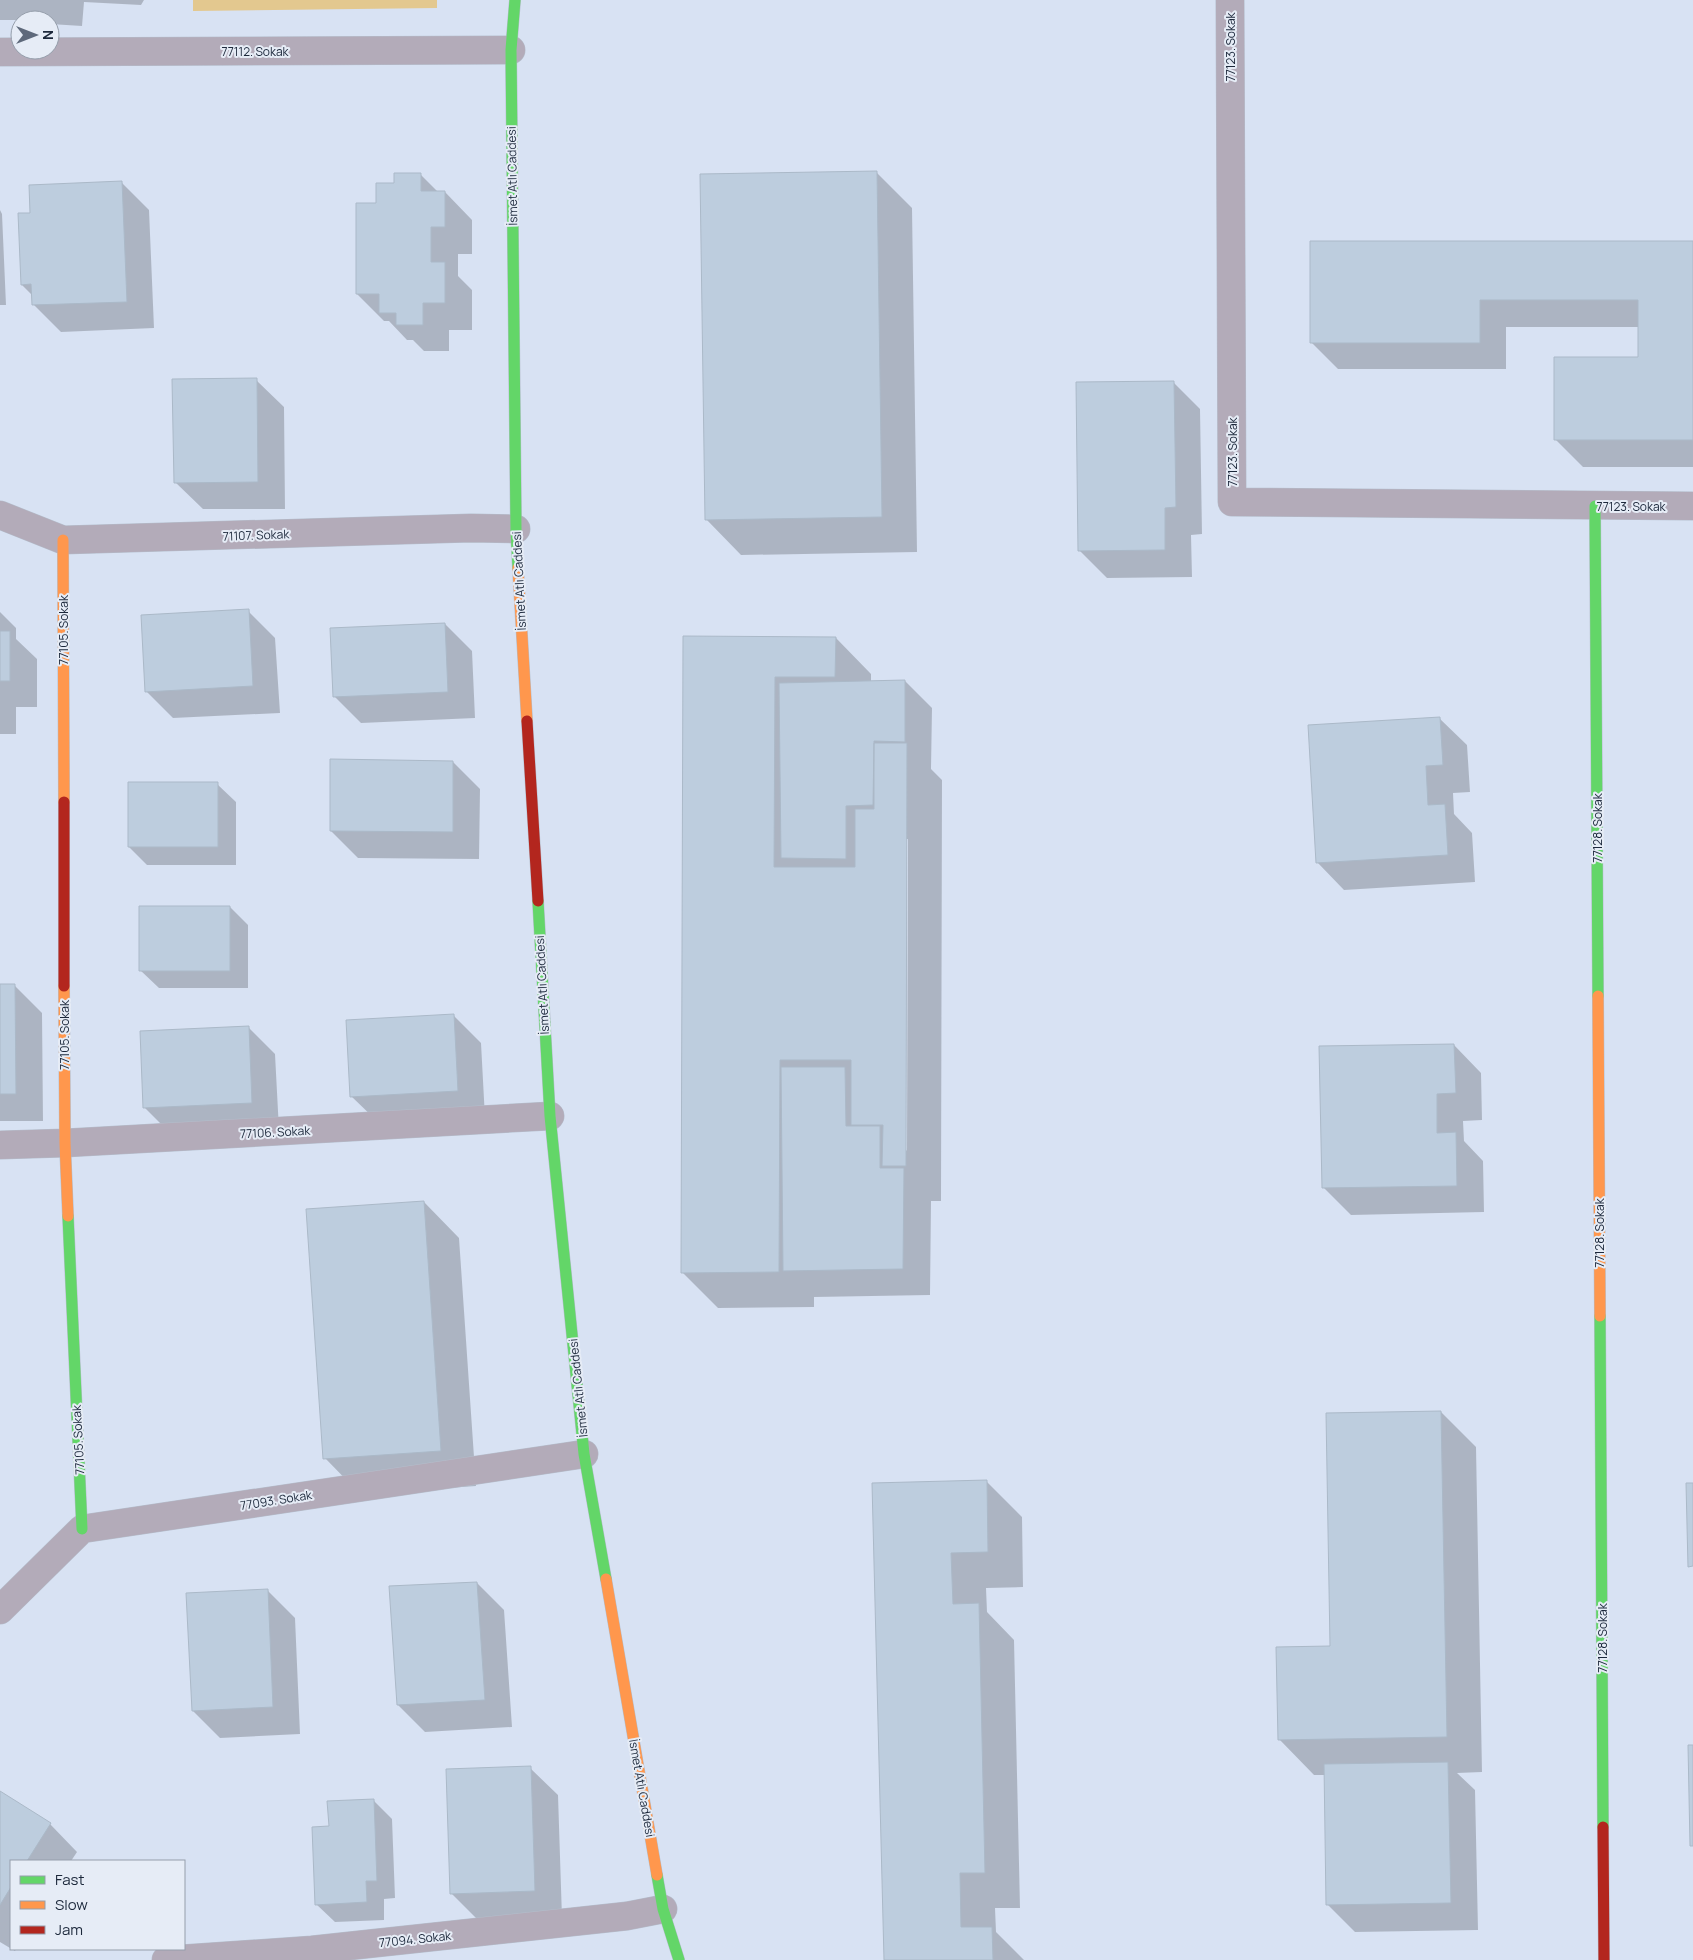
<svg xmlns="http://www.w3.org/2000/svg" width="1693" height="1960" viewBox="0 0 1693 1960" font-family="Manrope,sans-serif">
	<style>
		.green { fill: #e3c88f }
		.shadow { fill: #0003; fill-rule: evenodd }
		.building { fill: #bdcdde; stroke: #abb9c8 }
		.lines { fill: none; stroke-linecap: round; stroke-linejoin: round }
		.street-casing { stroke: #b5becc; stroke-width: 29 }
		.fast-casing { stroke: #b5becc; stroke-width: 12 }
		.slow-casing { stroke: #b5becc; stroke-width: 12 }
		.jam-casing { stroke: #b5becc; stroke-width: 12 }
		.street { stroke: #b3abb9; stroke-width: 28 }
		.fast { stroke: #63d668; stroke-width: 11 }
		.slow { stroke: #ff974d; stroke-width: 11 }
		.jam { stroke: #b3261e; stroke-width: 11 }
		.labels { text-anchor: middle; dominant-baseline: central; stroke-width: 4; stroke-linejoin: round; paint-order: stroke }
		.street-label { font-size: 12px; fill: #1c283b; stroke: #e6ecf6 }
	</style>
	<rect width="100%" height="100%" fill="#d8e2f3"/>
	<path class="green" d="M193,0h244v8l-244,3z"/>
	<path class="shadow" d="M0,0h144l-3,5 -57,-3 -2,24 -32,-2v-4h-50z
		M877,173l35,35 5,344 -176,3 -35,-36z
		M420,174l18,18h7l27,28v34h-14v22l14,14v40h-23v21h-25l-11,-11h-6l-18,-19h-5l-27,-27 20,-90 18,-20z
		M122,183l27,27 5,118 -93,4 -27,-27 -1,-9 -11,-11 9,-71z
		M0,210l2,4 4,91h-6z
		M1693,242v225h-110l-27,-27 84,-82v-31h-134v42h-168l-27,-27z
		M256,380l28,27 1,102h-82l-28,-27z
		M1173,382l27,27 2,125 -11,1 1,42 -85,1 -27,-27z
		M248,611l27,27 5,75 -107,5 -27,-27z
		M0,612l16,16v11l21,20v48h-21v27h-16z
		M445,624l27,27 3,67 -114,5 -27,-27z
		M685,638h151l35,36v8l34,-1 27,27 -1,61 11,11 -1,421h-10l-1,94 -116,2v10l-96,1 -35,-35zM906,839h2l-1,312 -2,-2z
		M1439,718l28,27 3,47 -17,1 1,21 18,19 3,49 -131,8 -27,-28z
		M453,762l27,27 -1,70 -121,-1 -27,-27z
		M217,784l19,18v63h-89l-18,-18z
		M230,907l18,18v63h-89l-19,-18z
		M0,986h15l27,27 1,108h-43z
		M454,1016l27,27 4,75 -106,5 -28,-27z
		M248,1027l27,27 4,76 -107,5 -27,-27z
		M1454,1045l27,28 1,47 -19,1 1,20 19,20 1,51 -133,3 -28,-28z
		M424,1202l35,36 17,248 -116,8 -35,-36z
		M1441,1412l35,35 6,325 -25,1 18,17 3,140 -123,2 -27,-27 -3,-130h-11l-35,-36 53,-92z
		M986,1481l36,36 1,70 -37,1 1,24 27,28 6,268h-25l1,24 28,28h-139l-11,-476z
		M477,1583l27,27 8,117 -87,5 -27,-27z
		M267,1590l28,28 5,116 -80,4 -27,-27z
		M530,1768l28,27 4,123 -84,2 -27,-27z
		M0,1793l50,31 27,28 -6,9h-60v88h5l-1,2 -15,-9z
		M374,1801l18,18 3,79 -11,1v21l-49,2 -19,-18 14,-77z"/>
	<path class="building" d="M877,171l5,346 -177,3 -5,-346z
		M394,173h27v18h24v36h-14v35h14v41h-22v22h-27v-12h-17v-19h-23v-91h20v-20h18z
		M122,181l5,121 -95,3 -1,-21 -10,1 -3,-72h12l-1,-28z
		M1310,241h383v199h-139v-83h84v-57h-158v43h-170z
		M257,378l1,104 -84,1 -2,-104z
		M1174,381l2,126 -11,1v42l-87,1 -2,-169z
		M249,609l4,77 -108,6 -4,-77z
		M445,623l3,69 -115,5 -3,-69z
		M0,631h10v50h-10z
		M683,636l153,1 -1,40h-60l-1,190h81v-58h19v-66h33l-1,423h-24l1,-41h-32v-65h-71l-1,212 -98,1z
		M905,680v62l-31,-1 -1,64 -27,1v53l-65,-1 -2,-175z
		M1440,717l3,48 -17,1 2,39 17,-1 3,51 -132,8 -8,-138z
		M330,759l123,2v71l-123,-1z
		M128,782h90v65h-90z
		M139,906h91v65h-91z
		M0,984h15l1,110h-16z
		M454,1014l4,77 -108,6 -4,-77z
		M249,1026l3,77 -109,5 -3,-77z
		M1454,1044l2,49 -19,1v39l19,-1 1,54 -135,2 -3,-142z
		M781,1067h64l1,59h34v42h24l-1,101 -120,2z
		M424,1201l17,250 -118,8 -17,-250z
		M1441,1411l6,326 -169,3 -2,-93 54,-1 -4,-233z
		M987,1480l1,72 -37,1 2,51 26,-1 6,270h-25l1,54h31l1,33h-109l-12,-477z
		M1686,1483h7v83l-5,1z
		M477,1582l8,118 -88,5 -8,-119z
		M268,1589l5,118 -81,4 -6,-118z
		M1688,1745h5v101h-3z
		M1448,1762l3,141 -125,2 -2,-141z
		M531,1766l4,125 -85,3 -4,-125z
		M0,1791l51,32 -24,38h-16v26l-11,18z
		M374,1799l3,82h-11l1,21 -52,3 -3,-78 17,-1 -2,-25z"/>
	<g class="lines">
		<defs>
			<path id="street" d="M1230,0l2,502 461,4
				M0,52l511,-2
				M0,515l63,25 408,-12 45,1
				M0,1145l65,-2 485,-27
				M0,1610l82,-81 502,-75
				M166,1960l146,-10 315,-34 36,-7"/>
			<path id="fast" d="M515,0l-4,50 5,479 2,39
				M1595,506l3,490
				M538,901l12,215 34,338 22,125
				M68,1216l14,313
				M1600,1316l3,511
				M657,1875l6,34 16,51"/>
			<path id="slow" d="M63,540l1,262
				M518,568l9,153
				M64,986l1,157 3,73
				M1598,996l2,320
				M606,1579l51,296"/>
			<path id="jam" d="M527,721l11,180
				M64,802v184
				M1603,1827l1,133"/>
		</defs>
		<use href="#street" class="street-casing"/>
		<use href="#fast" class="fast-casing"/>
		<use href="#slow" class="slow-casing"/>
		<use href="#jam" class="jam-casing"/>
		<use href="#street" class="street"/>
		<use href="#fast" class="fast"/>
		<use href="#slow" class="slow"/>
		<use href="#jam" class="jam"/>
	</g>
	<g class="labels">
		<g class="street-label">
			<text transform="translate(1230 47) rotate(-90)">77123. Sokak</text>
			<text x="255" y="51">77112. Sokak</text>
			<text transform="translate(512 176) rotate(-91)">İsmet Atlı Caddesi</text>
			<text transform="translate(1232 452) rotate(-90)">77123. Sokak</text>
			<text x="1631" y="506">77123. Sokak</text>
			<text transform="translate(256 535) rotate(-2)">71107. Sokak</text>
			<text transform="translate(519 581) rotate(-93)">İsmet Atlı Caddesi</text>
			<text transform="translate(63 630) rotate(-90)">77105. Sokak</text>
			<text transform="translate(1597 828) rotate(-90)">77128. Sokak</text>
			<text transform="translate(542 985) rotate(-93)">İsmet Atlı Caddesi</text>
			<text transform="translate(64 1035) rotate(-90)">77105. Sokak</text>
			<text transform="translate(275 1132) rotate(-3)">77106. Sokak</text>
			<text transform="translate(1599 1233) rotate(-90)">77128. Sokak</text>
			<text transform="translate(578 1388) rotate(-96)">İsmet Atlı Caddesi</text>
			<text transform="translate(78 1440) rotate(-93)">77105. Sokak</text>
			<text transform="translate(276 1500) rotate(-9)">77093. Sokak</text>
			<text transform="translate(1602 1638) rotate(-90)">77128. Sokak</text>
			<text transform="translate(642 1788) rotate(80)">İsmet Atlı Caddesi</text>
			<text transform="translate(415 1939) rotate(-6)">77094. Sokak</text>
		</g>
	</g>
	<rect x="10" y="1860" width="175" height="90" fill="#e6ecf6" stroke="#959eab"/>
	<rect x="20" y="1876" width="25" height="8" fill="#63d668" stroke="#959eab"/>
	<text x="55" y="1885" font-size="15" fill="#1c283b">Fast</text>
	<rect x="20" y="1901" width="25" height="8" fill="#ff974d" stroke="#959eab"/>
	<text x="55" y="1910" font-size="15" fill="#1c283b">Slow</text>
	<rect x="20" y="1926" width="25" height="8" fill="#b3261e" stroke="#959eab"/>
	<text x="55" y="1935" font-size="15" fill="#1c283b">Jam</text>
	<g transform="translate(35 35) rotate(90)"><circle r="24" fill="#e6ecf6" stroke="#959eab"/>
	<path d="M0-4L9 19L0 12L-9 19Z" fill="#5e697b"/>
	<text y="-8" font-size="14" font-weight="bold" text-anchor="middle" fill="#1c283b">N</text>
	</g>
</svg>
